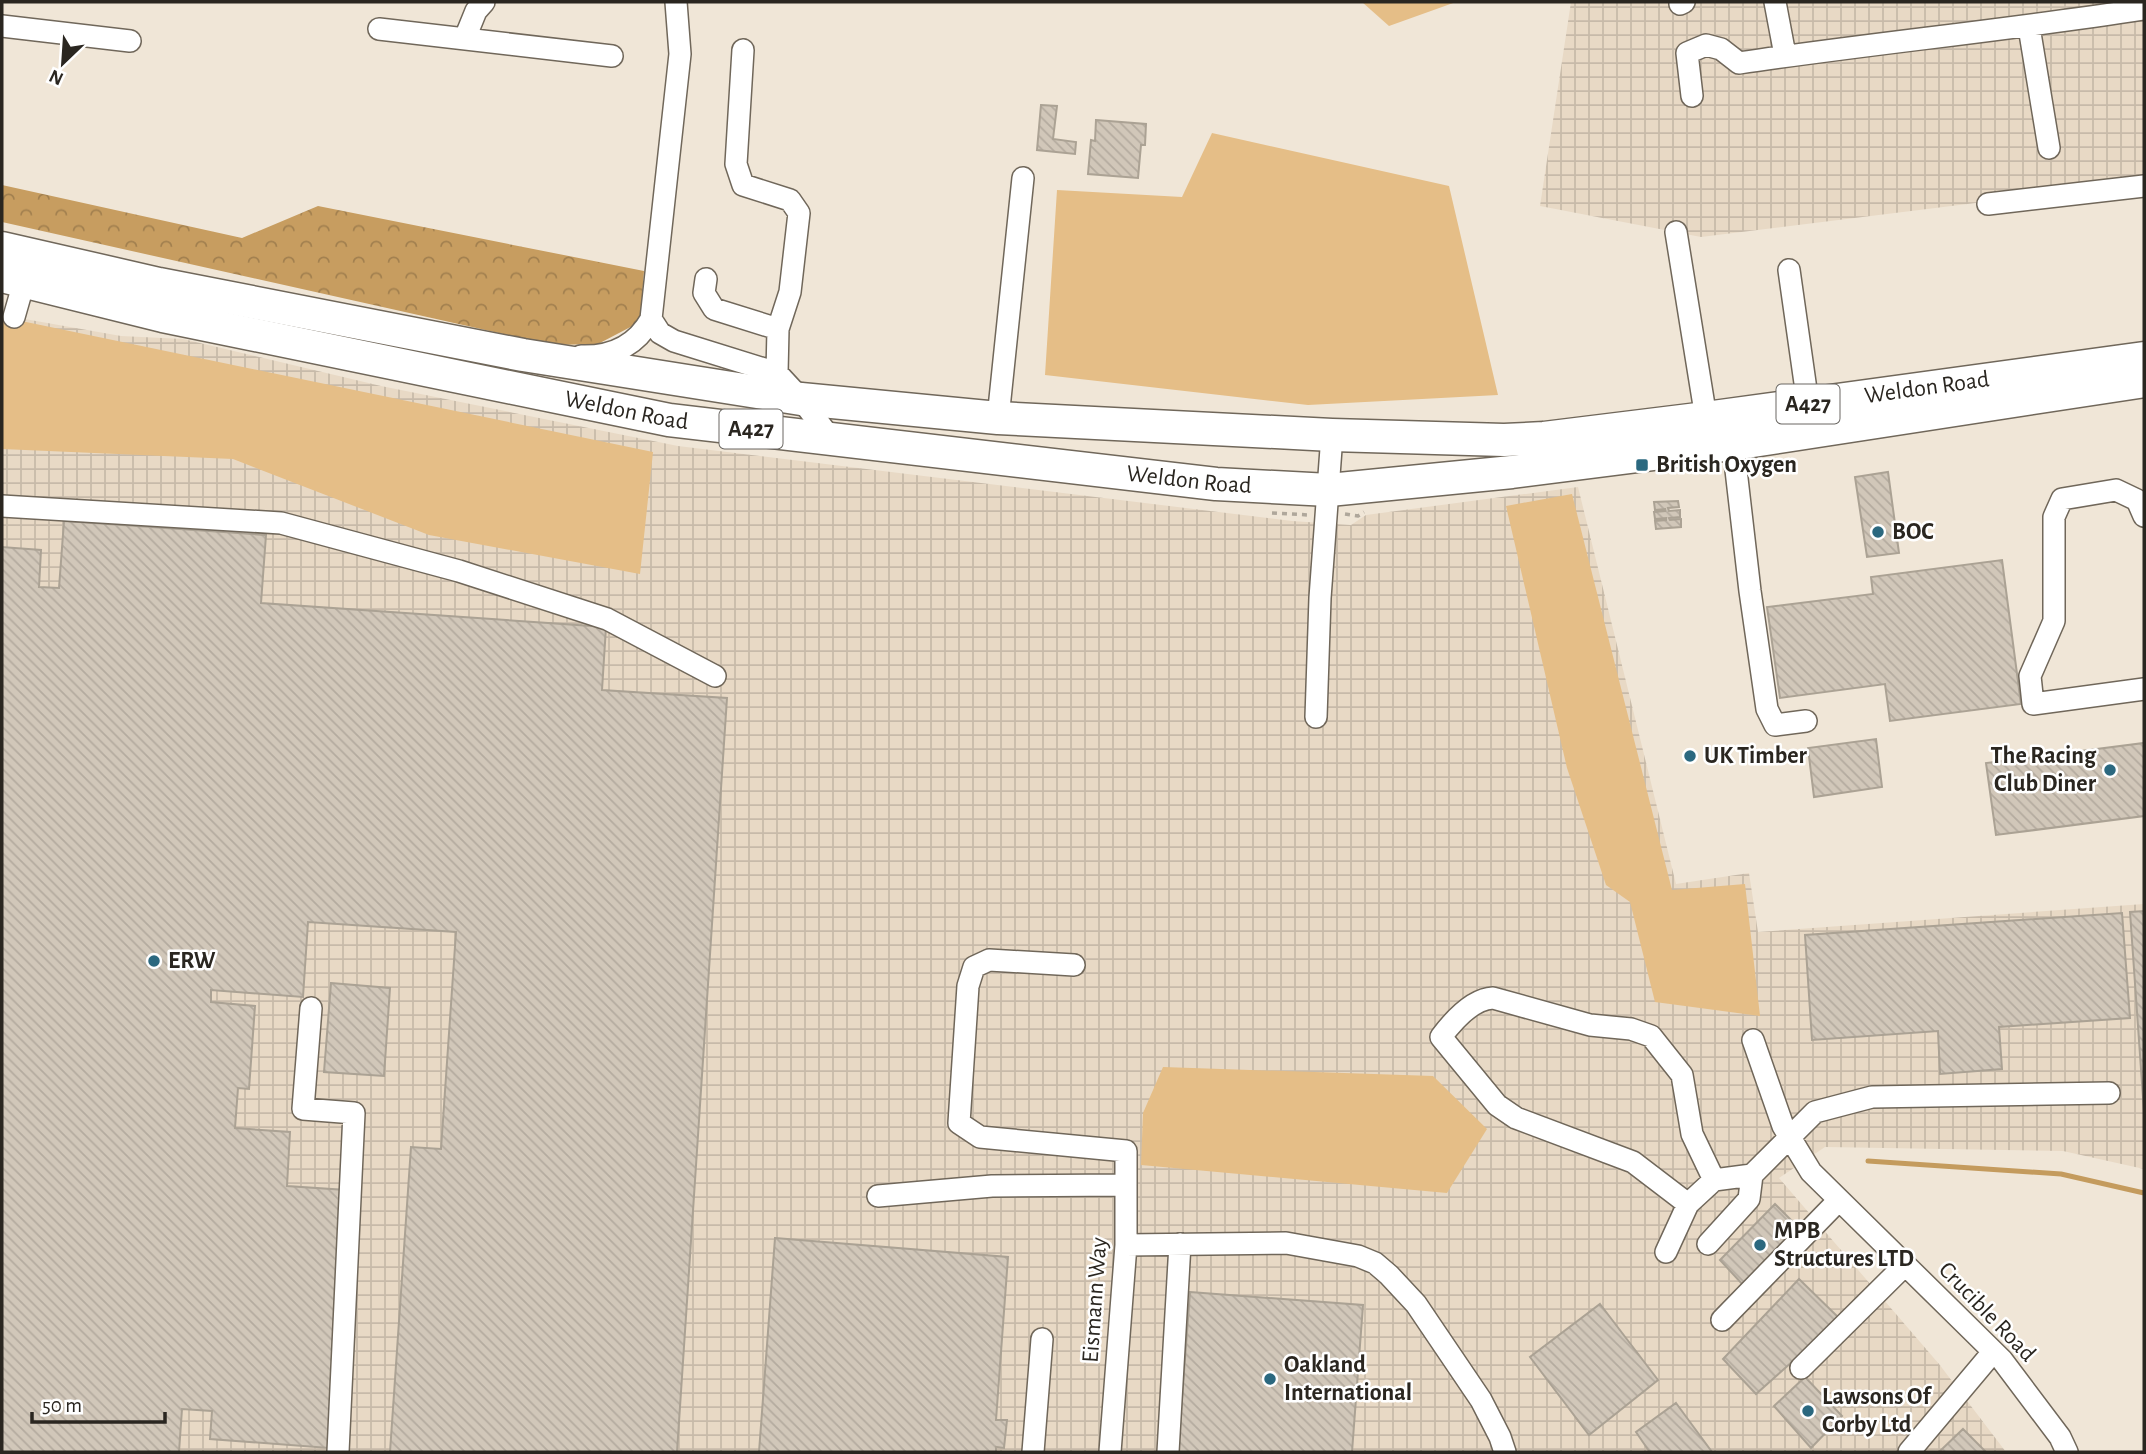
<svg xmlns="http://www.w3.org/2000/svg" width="2146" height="1454" viewBox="0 0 2146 1454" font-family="'Alegreya Sans',sans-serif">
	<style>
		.industrial { fill: url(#industrial-grid) }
		.grass { fill: #e5be87 }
		.forest { fill: url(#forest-crowns) }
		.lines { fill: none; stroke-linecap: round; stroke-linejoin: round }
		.stream { stroke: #c49b5d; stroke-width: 5 }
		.building { fill: url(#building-back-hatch); stroke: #aba294; stroke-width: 2 }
		.minor-casing { stroke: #70675a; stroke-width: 24 }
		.highway-casing { stroke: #70675a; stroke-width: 35 }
		.path { stroke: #afa79b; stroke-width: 3.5; stroke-dasharray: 5 5; stroke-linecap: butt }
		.minor { stroke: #fff; stroke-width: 21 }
		.highway { stroke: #fff; stroke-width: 32 }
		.poi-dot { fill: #2b687f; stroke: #fff; stroke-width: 2.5 }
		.labels { text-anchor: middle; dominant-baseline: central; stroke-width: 5; stroke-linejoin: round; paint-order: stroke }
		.shield { fill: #fff; stroke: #6a6763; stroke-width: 2 }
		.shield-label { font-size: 23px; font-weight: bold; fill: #2a2620 }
		.street-label { font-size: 24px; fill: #2a2620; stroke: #fff }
		.poi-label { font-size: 24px; font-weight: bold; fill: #2a2620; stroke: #fff; text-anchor: start }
	</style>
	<defs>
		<pattern id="industrial-grid" width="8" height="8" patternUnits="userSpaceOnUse" patternTransform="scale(1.75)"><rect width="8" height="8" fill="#e8d9c5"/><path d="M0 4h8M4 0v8" fill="none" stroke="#c7baa9"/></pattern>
		<pattern id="forest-crowns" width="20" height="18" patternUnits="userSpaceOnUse" patternTransform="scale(1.75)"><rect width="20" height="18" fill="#c79d60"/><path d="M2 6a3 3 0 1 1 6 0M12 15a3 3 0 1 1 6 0" fill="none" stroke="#a2804f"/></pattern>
		<pattern id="building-back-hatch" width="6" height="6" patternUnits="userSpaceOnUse" patternTransform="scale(1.75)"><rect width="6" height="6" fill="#d1c7b9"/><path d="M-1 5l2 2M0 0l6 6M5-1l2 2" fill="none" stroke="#b4ab9f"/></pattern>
	</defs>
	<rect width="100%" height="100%" fill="#f0e6d7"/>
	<path class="industrial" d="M1571,2h573v180l-443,55 -161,-31z
		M2,315l119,21 62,3 198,47 297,60 614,75 59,4 15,-10 212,-28 98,397 73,-11 9,59 386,-28v265l-81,-18 -238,-4 -46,31 160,186 67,88h-2004z"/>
	<path class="grass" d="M1362,2h94l-67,24z
		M1212,133l237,53 49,209 -190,10 -263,-30 12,-185 125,7z
		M2,317l651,135 -13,122 -211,-39 -196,-76 -231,-10z
		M1572,494l100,396 73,-6 15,132 -105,-14 -25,-100 -24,-17 -39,-117 -61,-262z
		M1163,1067l270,9 54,53 -40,64 -306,-28 2,-52z"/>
	<path class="forest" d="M2,185l240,53 76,-32 326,65 -4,51 -42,22 -46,1 -550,-123z"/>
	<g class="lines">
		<path class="stream" d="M1868,1161l193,13 83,19"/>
	</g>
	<path class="building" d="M1041,105l16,1 -4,33 23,3 -1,12 -38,-4z
		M1096,120l50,4 -1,21h-4l-3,33 -50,-4 3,-34 4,1z
		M1888,472l11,81 -32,4 -12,-80z
		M1678,501l1,6 -11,1 1,3 11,-1v7l-11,1 1,2 11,-1v8l-25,2 -1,-8 11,-1v-2l-11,1 -1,-7 11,-1v-2l-10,1 -1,-8z
		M64,521l202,14 -5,68 345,24 -4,63 125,8 -50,754h-287l21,-305 30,2 15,-217 -148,-10 -5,75 -92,-7v12l44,4 -6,83 -11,-1 -3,40 55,4 -3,54 59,4 -17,258 -119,-9 2,-28 -30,-2 -3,43h-177v-905l39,3 -2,37 20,1z
		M2002,560l19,144 -131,17 -5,-37 -105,14 -13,-91 106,-13 -2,-17z
		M1876,739l6,48 -68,10 -6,-49z
		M2144,743v73l-148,19 -10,-72z
		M2144,911v201l-14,-200z
		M2122,913l8,105 -131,9 3,42 -62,5 -2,-43 -126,9 -7,-105z
		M331,983l59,5 -6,88 -60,-4z
		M1775,1204l26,26 -57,56 -24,-26z
		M775,1238l233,19 -12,163h11l-3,28 -8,-1v5h-237z
		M1799,1279l41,40 -84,75 -33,-35z
		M1190,1292l173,13 -11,147h-174z
		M1600,1304l58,76 -69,55 -59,-78z
		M1805,1377l37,39 -31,32 -37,-42z
		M1676,1403l36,49h-65l2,-1 -13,-19z
		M1963,1429l23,23h-47z"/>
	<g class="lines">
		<defs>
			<path id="minor" d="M1775,2l10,53
				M1680,4l4,-2
				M2,26l128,15
				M2029,27l20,121
				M379,29l233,27
				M465,38l11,-27 8,-9
				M743,50l-7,114 7,21 47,15 9,13 -9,79 -12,37 -1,44
				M1692,96l-5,-43 19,-8 15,4 18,14c135,-20 271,-33 405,-54
				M1988,204l156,-18
				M1676,232l30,186
				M1789,270l19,134
				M706,279l-2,14 10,16 64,20
				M14,317l10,-35
				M651,319l9,14 14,8 103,32 24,26 30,40
				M581,356c31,1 55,-10 70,-37l29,-265 -4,-52
				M998,418l25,-240
				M1733,444l17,147 17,118 8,16 31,-4
				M2,506l279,17 178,48 148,48 108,57
				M2144,516l-7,-16 -21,-10 -54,9 -8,18v104l-24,55 3,28 111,-15
				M1316,717l4,-119 12,-163
				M1074,965l-85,-5 -15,7 -6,19 -9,137 21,14 146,14v94l-16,207
				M311,1008l-8,101 51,4 -16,339
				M1753,1040l30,86 28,46 191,188 58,77 7,15
				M878,1196l114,-10 134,-1
				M1688,1204l-55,-42 -117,-44 -19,-13 -56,-68c12,-16 31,-38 52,-39l97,27 41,4 20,7 31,39 10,59 22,46
				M1708,1244l41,-45 3,-24
				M1126,1245l160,-2 72,13 17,7 14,12 27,29 65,96 19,37 5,15
				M1666,1252l22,-48 26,-24 38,-5 63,-63 57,-15 237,-4
				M1722,1320l117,-120
				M1801,1368l104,-103
				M1033,1452l9,-113
				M1168,1452l12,-208
				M1909,1452l84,-100"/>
			<g id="highway">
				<path id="s1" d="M2,248l157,36 364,71 278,44 197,19 334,17 172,5 40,-2 162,-20 438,-60"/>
				<path id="s2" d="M2,276l161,40 506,104 547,64 113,6 183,-18 221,-28 411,-63"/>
			</g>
		</defs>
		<use href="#minor" class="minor-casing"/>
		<use href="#highway" class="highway-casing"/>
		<path class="path" d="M1272,513l37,2
			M1345,514l13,2 6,-4"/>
		<use href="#minor" class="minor"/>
		<use href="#highway" class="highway"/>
	</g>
	<g class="poi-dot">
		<rect x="1635" y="458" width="14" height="14" rx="3.5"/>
		<circle cx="1878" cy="532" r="7"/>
		<circle cx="1690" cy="756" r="7"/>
		<circle cx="2110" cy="770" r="7"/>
		<circle cx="154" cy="961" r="7"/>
		<circle cx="1760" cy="1245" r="7"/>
		<circle cx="1270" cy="1379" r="7"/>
		<circle cx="1808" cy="1411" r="7"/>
	</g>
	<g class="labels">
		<g class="shield">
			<rect x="1776.5" y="384.5" width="63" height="39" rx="5"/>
			<rect x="719.5" y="409.5" width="63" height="39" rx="5"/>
		</g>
		<g class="shield-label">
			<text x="1808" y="404">A427</text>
			<text x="751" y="429">A427</text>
		</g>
		<g class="street-label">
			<text stroke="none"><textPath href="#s1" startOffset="1944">Weldon Road</textPath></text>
			<text stroke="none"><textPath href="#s2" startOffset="639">Weldon Road</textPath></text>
			<text stroke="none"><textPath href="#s2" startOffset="1206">Weldon Road</textPath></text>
			<text transform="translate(1095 1300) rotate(-86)">Eismann Way</text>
			<text transform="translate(1987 1312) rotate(46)">Crucible Road</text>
		</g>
		<g class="poi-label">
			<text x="1656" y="465">British Oxygen</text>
			<text x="1892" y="532">BOC</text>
			<text x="1704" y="756">UK Timber</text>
			<text x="2096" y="756" text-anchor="end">The Racing<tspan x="2096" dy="28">Club Diner</tspan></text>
			<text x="168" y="961">ERW</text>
			<text x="1774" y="1231">MPB<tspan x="1774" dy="28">Structures LTD</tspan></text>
			<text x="1284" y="1365">Oakland<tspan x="1284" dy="28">International</tspan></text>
			<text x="1822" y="1397">Lawsons Of<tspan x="1822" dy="28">Corby Ltd</tspan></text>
		</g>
	</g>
	<rect width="2146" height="1454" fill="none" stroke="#2a2620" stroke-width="7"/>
	<g transform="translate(63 63) rotate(205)" stroke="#ffffff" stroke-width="5" paint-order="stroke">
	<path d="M0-5L12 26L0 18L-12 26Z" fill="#2a2620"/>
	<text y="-10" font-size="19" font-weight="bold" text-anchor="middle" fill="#2a2620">N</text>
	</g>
	<path d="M32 1412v10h133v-10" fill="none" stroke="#2a2620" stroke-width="3.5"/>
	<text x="42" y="1412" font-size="21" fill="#2a2620" stroke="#ffffff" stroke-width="5" paint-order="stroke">50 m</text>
</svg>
